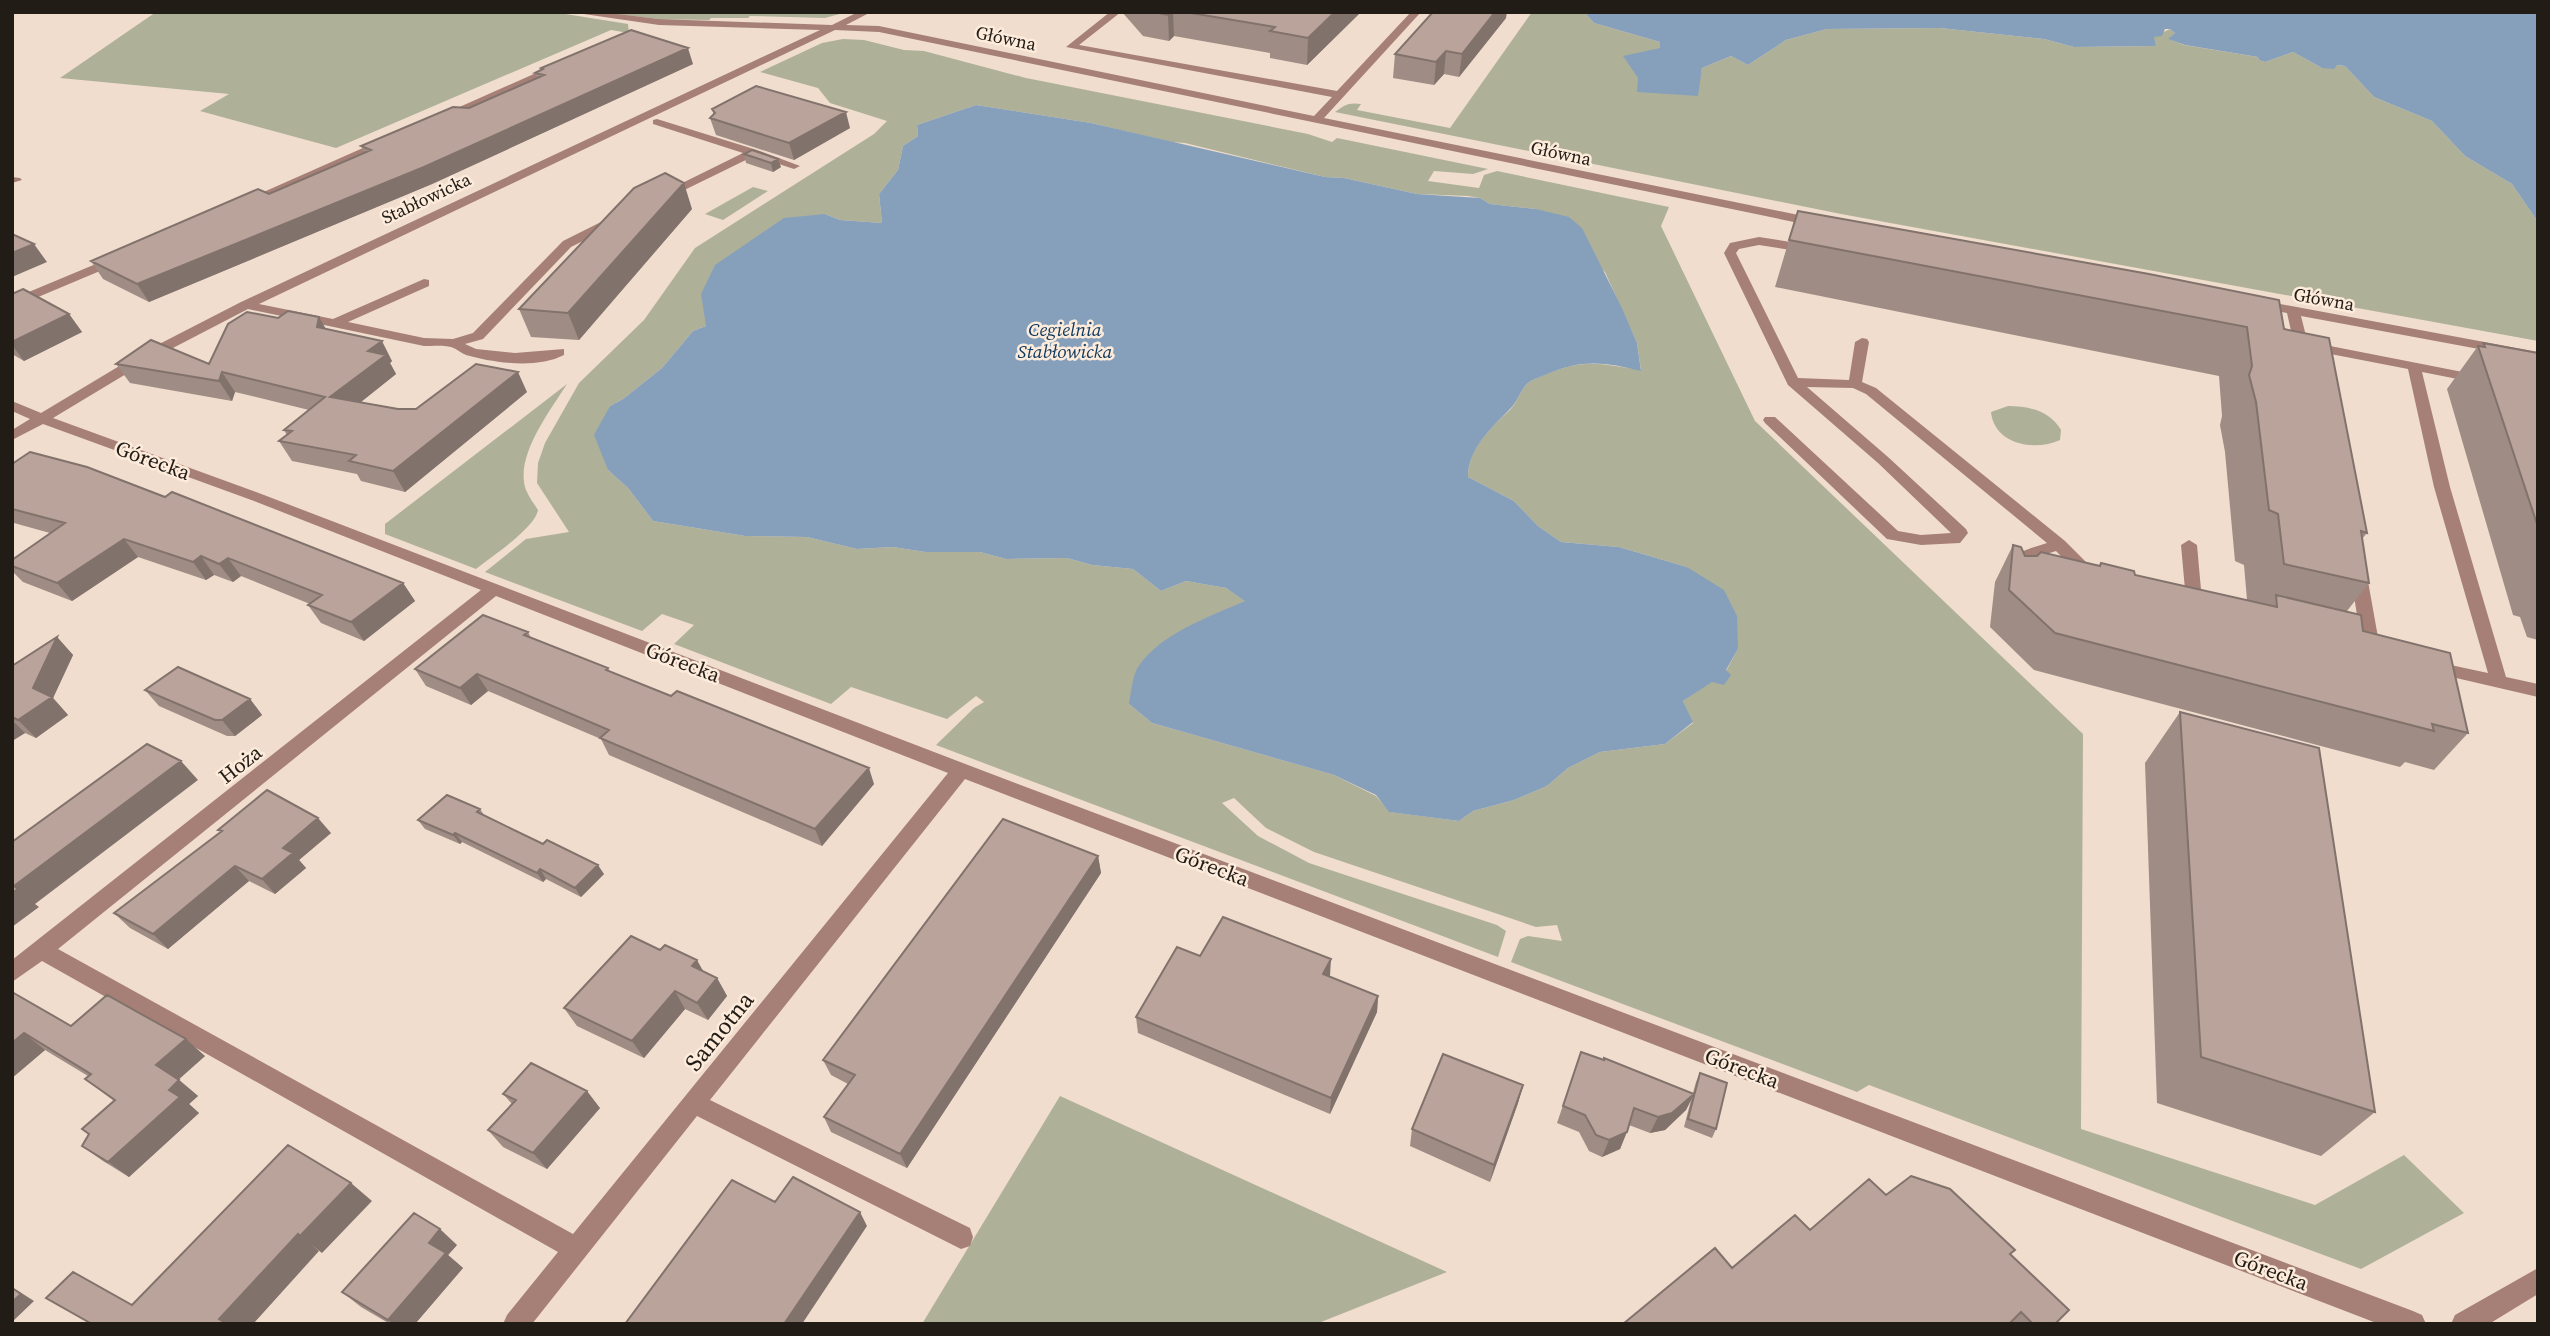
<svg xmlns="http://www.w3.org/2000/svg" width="2550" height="1336" viewBox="0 0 2550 1336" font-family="'Source Serif 4',serif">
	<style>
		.green { fill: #aeb197; fill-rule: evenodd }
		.water { fill: #86a0bc }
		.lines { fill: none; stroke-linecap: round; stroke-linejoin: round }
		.minor { fill: #a68076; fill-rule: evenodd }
		.wall { fill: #9f8c84 }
		.shaded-wall { fill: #82726c }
		.building { fill: #b9a39a; stroke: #82726c; stroke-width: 2 }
		.labels { text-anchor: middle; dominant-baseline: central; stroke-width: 5; stroke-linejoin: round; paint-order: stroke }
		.far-street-label { font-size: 18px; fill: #221c16; stroke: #fdebdb }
		.far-water-label { font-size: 19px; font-style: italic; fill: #0e385e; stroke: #fdebdb }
		.street-label { font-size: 21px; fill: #221c16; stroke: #fdebdb }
		.near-street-label { font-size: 24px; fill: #221c16; stroke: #fdebdb }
	</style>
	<rect width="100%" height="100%" fill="#f0ddce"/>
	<path class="green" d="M156,12h397l75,12 1,9 -18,-3 -275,118 -136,-37 29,-17 -169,-16z
		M596,12h251l-22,6 -75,-2 -2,2h-37l-2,2 -50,-1z
		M1532,12h52l10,11 66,19v6l37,47 5,-27 29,-12 17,9 38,-25 41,-11 113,-1 104,11 30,8 82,-1 -3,-9 17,-8 5,4 -6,6 15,6 74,12 1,3 6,2 28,-10 29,16 14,-3 9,1 29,31 58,24 33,35 47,28 26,38v119l-697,-127 -506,-102c9,-7 14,-10 26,-8l-4,6 93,18z
		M843,39l21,1 40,10 20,1 102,27 282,56 24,8 5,-4 151,31 -15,5 -39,-3 -6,10 51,7 5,-13 13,-4 172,36 -8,19 94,195 328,313 -2,395 234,76 89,-50 60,58 -103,56 -492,-184 -12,7 -346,-130 9,-23 8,-3 34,5 -5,-16 -21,2 -222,-75 -48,-24 -32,-30 -12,5 36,33 51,27 188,62 9,6 -8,26 -562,-212 38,-37 10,-6 -8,-6 -29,23 -96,-32 -20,17 -157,-60 20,-19 -32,-11 -20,17 -157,-59 41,-33 43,-7 -32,-49 1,-20 7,-20 34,-60 65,-63 51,-72 179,-114 13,-13 -57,-18 -12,-15 -58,-16 62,-29zM976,105l115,18 80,19 14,1 140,34 19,1 73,16 51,2 12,2 10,6 46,5 69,63 32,71 4,27c-40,-6 -55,-12 -95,4 -5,3 -14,5 -19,10 -7,7 -10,19 -18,27 -19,17 -41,38 -41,66l46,24 24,25 23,16 58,5 68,20 51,82 -12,22 -43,30 10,22 -28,21 -65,8 -32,16 -21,18 -33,14 -41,11 -14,10 -69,-9 -14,-16 -42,-21 -182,-52 -23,-19 71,-83 46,-20 -20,-13 -40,-7 -25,10 -28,-22 -41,-4 -25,-7 -61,1 -26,-7h-55l-32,-5 -36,2 -50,-12 -62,-1 -92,-15 -25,-33 -20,-18 -1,-56 3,-8 13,-7 39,-31 31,-37 13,-5 119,-112 15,6 42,3 -3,-29 19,-24 5,-24 15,-10 -1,-11z
		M753,187l15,4 -45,29 -18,-6z
		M567,384c-17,27 -53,73 -41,106 3,7 8,14 12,20 -3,18 -47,47 -62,59l-91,-35v-10z
		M2008,406c21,0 42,5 53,24l-1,10c-26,12 -66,4 -69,-28z
		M1060,1096l387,176 -131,52h-394z"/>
	<path class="water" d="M1584,12h954v210l-26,-38 -47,-28 -33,-35 -58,-24 -29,-31 -8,-1 -3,4 -12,-1 -29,-16 -28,10 -6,-2 -1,-3 -73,-12 -17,-6 7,-6 -5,-4h-5l-3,7 -8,1 2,9 -82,1 -30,-8 -104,-11 -113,1 -41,11 -38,25 -17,-9 -29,12 -4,28 -61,-4 1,-14 -15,-22 37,-8v-6l-66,-19z
		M976,105l115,18 234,54 19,1 73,16 63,4 10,6 46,5 33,8 13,11 39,78 16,37 4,28c-36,-9 -59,-12 -94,3 -6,3 -15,5 -20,10 -7,7 -10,19 -18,26 -18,18 -41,39 -41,67l46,24 24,25 23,16 58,5 68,20 37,23 13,26 1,33 -12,21 5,5 -7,10 -12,-3 -29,19 10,21 -28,22 -65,8 -32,16 -21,18 -33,14 -41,11 -14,10 -70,-9 -13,-17 -42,-20 -182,-52 -23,-19c2,-11 3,-27 9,-37 23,-34 71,-50 107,-66l-19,-13 -40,-7 -25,10 -28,-22 -41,-4 -25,-7 -61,1 -26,-7h-55l-32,-5 -36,2 -50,-12 -62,-1 -92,-15 -25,-33 -20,-18 -14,-35 16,-29 13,-7 39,-31 31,-37 13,-5 -5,-32 14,-29 69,-47 41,-4 15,6 42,3 -3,-29 19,-24 5,-24 15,-10 -1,-11z"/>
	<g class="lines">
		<path class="minor" d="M570,12h31l58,7 173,6 26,-13h13l-25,13 33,1 435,90 18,-19 -266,-50 44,-35h11l-42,33 258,46 74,-79h10l-97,106 494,101 6,4 -6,4 -939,-195 -44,-2 -576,274 74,15 91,-40 5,1v6l-81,36 76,16 29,1 20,-6 90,-92 46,-23h8v6l-46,23 -88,92 -18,5 11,5 39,4 49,-4v6c-27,14 -70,8 -98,0 -5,-2 -9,-6 -15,-8 -7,-2 -19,-1 -27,-1l-176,-37 -102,53 -93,56 211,77 704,270 1445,546 9,4 4,9h-47l-1414,-545 -255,321 260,128 3,9 -3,9 -9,3 -264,-133 -165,208h-29l4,-9 51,-63 -516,-291 -30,21v-22l469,-370 -227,-89 -211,-77 -31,16v-10l18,-11 -18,-8v-10l29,12 95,-57 105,-54 579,-272 -161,-5zM496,596l452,177 -375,461 -515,-285z
			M554,65l9,2 -117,52 -9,-2z
			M657,119l100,31 43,16 -6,3 -40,-13 -86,42h-8v-4l83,-41 -90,-29v-4z
			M381,140l10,2 -140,63 -10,-3z
			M12,177l8,1 2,2 -10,3z
			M1759,237l50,8 6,4 -6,4 -50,-8 -20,4 -3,4 62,125 51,2 6,-38 7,-4 5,1 2,3 -7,40 14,6 189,153 31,31 2,4 -2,4h-12l-28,-29c-19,6 -27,7 -36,25h-12l-2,-4c6,-20 22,-23 41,-29l-181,-149 -13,-6 -46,-1 81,70 78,72 2,4 -8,10 -39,2 -34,-6 -122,-116 -2,-3 2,-3h10l123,114 23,4 30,-2 -73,-70 -90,-78 -64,-132 6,-10z
			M115,256l6,4 -2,3 -107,45v-9z
			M2259,300l279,52v8l-237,-44 7,28 -7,4 -7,-4 -7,-31 -33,-6v-6z
			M2320,344l158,31 7,4 -7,4 -56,-11 28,115 56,190 32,7v13l-112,-26 -3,-4 3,-4 6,-2 56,12 -54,-186 -26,-118 -93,-18v-6z
			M2189,540l8,5 6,67 -8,6 -8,-6 -6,-67z
			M2358,565l8,5 15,84 -9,6 -9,-6 -13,-84z
			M2538,1268v26l-49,30h-38l4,-9z"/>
	</g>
	<path class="wall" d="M1122,12h239l-54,53 -37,-7v-5l-96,-17 -5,5 -26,-5z
		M1506,18l-47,59 -15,-3 -10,11 -41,-7 2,-24z
		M693,64l-261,120 -283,118 -46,-23 -12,-18 178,-67 96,-41 -4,-7 108,-38 68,-29 -2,-6 6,-3v-2z
		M712,109l138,19 -56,32 -78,-25 -6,-17 4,-3z
		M752,150l29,17 -8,5 -27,-9 -2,-9z
		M692,209l-113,131 -48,-3 -12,-28z
		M1789,240l495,89 83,204 -5,6 7,44 -22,28 16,20 105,102 -34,37 -29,-8 -5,5 -366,-97 -44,-43 5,-45 18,-37 12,11 74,10 2,-3 34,12 112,25 -3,-35 -9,-4 -10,-109 -5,-27 2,-9 -3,-40 -444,-89z
		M12,294l57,20 13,18 -58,29 -12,-7z
		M326,329l66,32 -2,2 6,11 -35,28 37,7h18l111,-17 -122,100 -44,-11 -4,-7 -65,-13 -13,-20 8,-6 -3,-5 25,-20 -74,-18 -3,9 -102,-18 -14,-19h93z
		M2483,343l55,10v287l-11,-3 -7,-20 -7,-2 -66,-226 31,-43 3,1z
		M12,464l153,33 238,86 12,18 -51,40 -43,-18 -13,-18 2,-1 -69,-28 -8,6 -19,-7 -8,5 -68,-23 -66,44 -49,-19 -11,-11v-11l38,-27 -36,-10 -2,2z
		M528,632l3,6 77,30 2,4 264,112 -52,62 -213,-91 -8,-16 -113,-48 -17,14 -45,-19 -11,-17z
		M57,637l16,18 -20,43 15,17 -32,23 -11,-5 -13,8v-75z
		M145,690l105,9 12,16 -27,21h-8l-68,-30z
		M2180,712l195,400 -54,44 -164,-53 -12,-340z
		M480,809l4,6 120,59 -23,23 -35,-18 -3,3 -81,-40 -2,2 -35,-15 -7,-9z
		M218,830l113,3 -32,27 7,8 -31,26 -26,-13 -81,68 -38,-21 -16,-15 107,-81z
		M1098,856l3,17 -194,295 -76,-36 -7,-15 24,-33 -17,-9 -8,-15z
		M1200,956l130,20 -1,1 49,19 -1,16 -47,102 -192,-81 -2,-16z
		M704,972l13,6 10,18 -19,24 -23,-11 -41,49 -67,-32 -13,-18z
		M12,992l59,34 134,30 -27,23 20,17 -9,8 10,9 -70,64 -26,-16 -21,-15 32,-45 -29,-22 3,-3 -43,-26 -33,28z
		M1581,1052l112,41 3,-11 4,-9 16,56 -4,9 -28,-11 7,-27 -5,10 -21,20 -15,3 -21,-8 -9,24 -18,8 -13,-6 -10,-19 -22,-9z
		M1523,1085l-5,18 -28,79 -80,-36 2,-17z
		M503,1094l97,14 -53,61 -44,-22 -15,-17 24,-26z
		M1886,1195l124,60 45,69h-432l187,-94z
		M457,1245l-9,10 15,13 -48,56h-25l-29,-17 -19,-15z"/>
	<path class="shaded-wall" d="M1171,12h2l1,24 -5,5 -1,-26z
		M1335,12h26l-54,53 1,-27z
		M1495,12h12l-1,6 -47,59 3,-23z
		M688,48l5,16 -261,120 -283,118 -12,-18z
		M1446,51l-2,23 -10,11 2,-23z
		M846,112l4,16 -56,32 -5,-17z
		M778,159l3,8 -8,5 -2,-9z
		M684,183l8,26 -113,131 -11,-27z
		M34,244l13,18 -35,15v-24z
		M69,314l13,18 -58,29 -12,-16v-3z
		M319,317l11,19 -13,-9z
		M382,341l10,20 -2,2 6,11 -54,43 -12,-20 38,-46z
		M222,372l13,20 -3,9 -13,-20z
		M518,372l9,20 -122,100 -12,-21z
		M124,539l14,18 -66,44 -15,-18z
		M201,556l13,19 -8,5 -13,-18z
		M228,558l13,18 -8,6 -14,-18z
		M403,583l12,18 -51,40 -13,-19z
		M57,637l16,18 -20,43 15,17 -32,23 -18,-18z
		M477,674l11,17 -17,14 -11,-17z
		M250,699l12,16 -27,21 -13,-16z
		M12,720l13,13 -13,8z
		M181,761l17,19 -163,124 4,3 -27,20v-34l2,-7z
		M869,768l5,16 -52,62 -7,-17z
		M318,818l13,15 -32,27 7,8 -31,26 -13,-15 21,-31z
		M455,833l7,9 -2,2 -7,-9z
		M1098,856l3,17 -194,295 -7,-14z
		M598,865l6,9 -23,23 -6,-9z
		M235,866l14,15 -81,68 -15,-15z
		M540,869l6,10 -3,3 -6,-9z
		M1331,959l-1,17 -8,15 1,-17z
		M697,960l10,18 -15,-12z
		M717,978l10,18 -19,24 -11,-17z
		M675,991l10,18 -41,49 -12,-17z
		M1378,996l-1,16 -47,102 1,-16z
		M24,1033l21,17 -33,28v-35z
		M186,1039l19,17 -29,26 -20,-17z
		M179,1080l19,16 -9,8 10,9 -70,64 -21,-15 61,-72z
		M1523,1085l-5,18 -28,79 4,-17z
		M587,1091l13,17 -53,61 -14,-16z
		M1694,1094l-8,16 -21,20 -15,3 8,-16z
		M1627,1132l-7,17 -18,8 7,-17z
		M351,1183l21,18 -50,52 -22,-17z
		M860,1212l7,14 -65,98h-18z
		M440,1229l17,16 -9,10 15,13 -48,56h-21l-6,-4 41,-77z
		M298,1234l21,17 -66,73h-26l-8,-5z
		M12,1287l22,14 -22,21z"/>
	<path class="building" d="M1154,12h17l-3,3z
		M1185,12h150l-27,26 -38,-7 5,-4z
		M1433,12h62l-33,42 -16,-3 -10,11 -41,-8z
		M631,30l57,18 -264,119 -287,117 -46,-23 167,-72 11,5 102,-44 -10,-4 92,-39 16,1 75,-33 -9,-2 8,-4 -2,-1z
		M756,86l90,26 -57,31 -79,-25 5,-5 -3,-4z
		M752,150l26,9 -7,4 -27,-9z
		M665,173l19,10 -116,130 -49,-4 115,-121z
		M1798,211l351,63 130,26 5,29 45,9 38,195 -6,-2 8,52 -85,-19 -6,-50 -9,-4 -13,-108 -7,-27 3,-9 -5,-39 -458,-87z
		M12,234l22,10 -22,9z
		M23,289l46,25 -57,28v-48z
		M288,311l31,6 -2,10 65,14 -14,10 18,4 -56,42 68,12h18l60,-45 42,8 -125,99 -44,-10 7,-6 -77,-14 13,-10 -8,-1 41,-33 -103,-25 -3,9 -103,-17 35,-24 58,24 19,-40 19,-12 31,6z
		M2483,343l55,10v174l-60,-181 7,1z
		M30,452l57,15 78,30 7,-5 231,91 -52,39 -43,-17 14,-10 -94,-37 -9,6 -18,-8 -8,6 -69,-23 -67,44 -45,-17v-6l53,-37 -53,-14v-45z
		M2013,545l8,2 4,9h12l4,-4 59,14 1,-3 33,8 1,4 142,32 -1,-12 85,20 2,16 87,22 18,80 -36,-9 2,7 -379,-98 -46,-43z
		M483,615l45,17 -4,3 84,33 -2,2 65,26 6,-5 192,77 -54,61 -215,-91 9,-8 -132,-56 -17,14 -45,-19z
		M57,637l-24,51 19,9 -34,23 -6,-3v-51z
		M178,667l72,32 -28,21h-7l-70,-30z
		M2180,712l139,36 56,364 -174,-55z
		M147,744l34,17 -167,125 4,3 -6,4v-51z
		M267,790l51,28 -35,30 10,5 -31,26 -27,-13 -82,68 -39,-21 108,-82 -4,-1z
		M447,795l33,14 -3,3 66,32 4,-4 51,25 -23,23 -35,-19 -3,4 -82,-40 -2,2 -35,-15z
		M1003,819l95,37 -198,298 -76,-37 31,-42 -32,-15z
		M1223,917l108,42 -8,15 55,22 -47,102 -195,-81 41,-70 23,9z
		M631,936l29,14 5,-5 32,15 -5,6 25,12 -20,25 -22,-12 -43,50 -68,-33z
		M12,992l59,34 36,-31 79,44 -30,26 23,15 -10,10 11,7 -72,65 -26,-16 7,-12 -7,-5 33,-29 -30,-21 6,-5 -67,-41 -12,10z
		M1581,1052l23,8v-2l90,36 -22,19 -14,4 -24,-9 -7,24 -18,8 -13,-5 -11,-20 -22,-9z
		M1443,1054l80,31 -29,80 -82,-36z
		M531,1063l56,28 -54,62 -45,-23 28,-30 -13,-6z
		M1700,1073l27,10 -11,46 -28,-10z
		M288,1145l63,38 -51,53 -2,-2 -79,85 8,5h-135l-46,-26 27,-26 59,33z
		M1911,1176l39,13 65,61 -5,4 59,56 -14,14h-22l-12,-12 -12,12h-386l92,-76 17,20 63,-53 15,15 59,-51 17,16z
		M793,1177l67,35 -76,112h-159l107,-144 43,22z
		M414,1213l26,16 -11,14 17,10 -58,67 -46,-28z
		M12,1288l9,6 -9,8z"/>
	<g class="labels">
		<g class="far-street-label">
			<text transform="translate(1006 38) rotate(12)">Główna</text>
			<text transform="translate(1561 153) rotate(12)">Główna</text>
			<text transform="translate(426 198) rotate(-25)">Stabłowicka</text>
			<text transform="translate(2324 299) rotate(10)">Główna</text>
		</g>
		<g class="far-water-label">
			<text x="1065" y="329">Cegielnia<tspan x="1065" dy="22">Stabłowicka</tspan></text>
		</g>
		<g class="street-label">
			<text transform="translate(153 460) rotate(20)">Górecka</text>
			<text transform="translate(683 662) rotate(21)">Górecka</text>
			<text transform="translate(240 764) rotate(-38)">Hoża</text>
			<text transform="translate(1212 866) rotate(21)">Górecka</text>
			<text transform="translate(1742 1068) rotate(21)">Górecka</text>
			<text transform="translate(2271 1270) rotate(21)">Górecka</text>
		</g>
		<g class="near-street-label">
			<text transform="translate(719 1031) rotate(-51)">Samotna</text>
		</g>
	</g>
	<rect width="2550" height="1336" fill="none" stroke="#221c16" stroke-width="28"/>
</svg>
